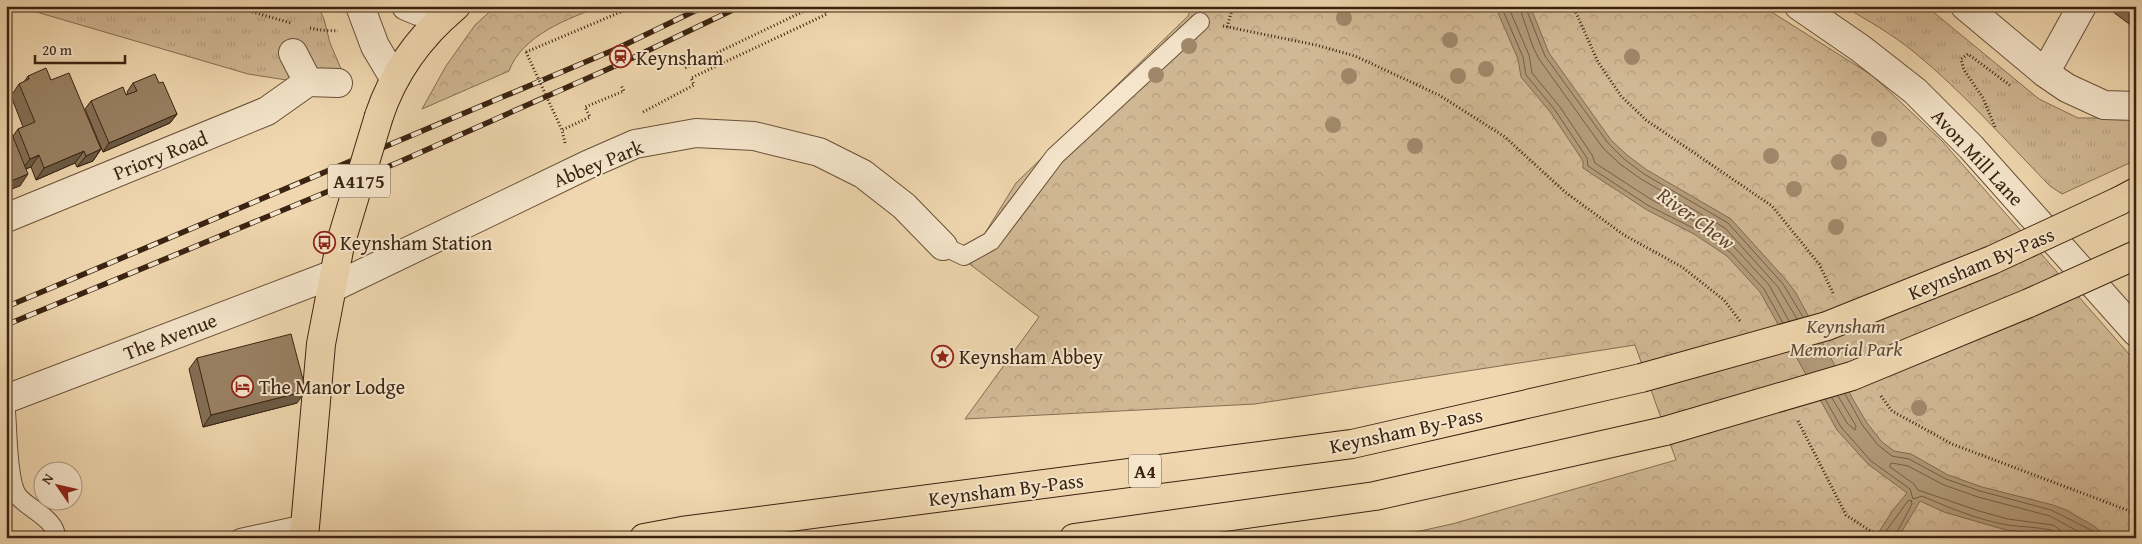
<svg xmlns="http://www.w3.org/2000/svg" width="2142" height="544" viewBox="0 0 2142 544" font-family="'Gentium Book Plus',serif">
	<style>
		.grass { fill: url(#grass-tufts); stroke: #866e52 }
		.forest { fill: url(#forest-crowns); stroke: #866e52 }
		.water { fill: #b29a79; stroke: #826a4f }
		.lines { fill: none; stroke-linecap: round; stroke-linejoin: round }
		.shore { stroke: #765e45; stroke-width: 1 }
		.service-casing { stroke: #685038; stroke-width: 20 }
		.minor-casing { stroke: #685038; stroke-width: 30 }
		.tertiary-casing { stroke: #685038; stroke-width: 30 }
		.primary-casing { stroke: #3a2311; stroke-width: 30 }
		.trunk-casing { stroke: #3a2311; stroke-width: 30 }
		.path { stroke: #3a2311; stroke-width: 3; stroke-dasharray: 1 2.5; stroke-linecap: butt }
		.service { stroke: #f5e5cb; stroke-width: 18 }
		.minor { stroke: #f5e5cb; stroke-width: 28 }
		.tertiary { stroke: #f5e5cb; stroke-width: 28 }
		.primary { stroke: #f0d7af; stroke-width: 28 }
		.trunk { stroke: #f0d7af; stroke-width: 28 }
		.rail-casing { stroke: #3a2311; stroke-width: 5.5 }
		.rail { stroke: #f5e5cb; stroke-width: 4; stroke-dasharray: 11; stroke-linecap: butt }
		.primary-bridge-casing { stroke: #3a2311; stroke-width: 30; stroke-linecap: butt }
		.trunk-bridge-casing { stroke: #3a2311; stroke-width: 30; stroke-linecap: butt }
		.path-bridge { stroke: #3a2311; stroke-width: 3; stroke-dasharray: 1 2.5; stroke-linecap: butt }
		.primary-bridge { stroke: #f0d7af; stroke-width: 28 }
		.trunk-bridge { stroke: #f0d7af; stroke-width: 28 }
		.tree { fill: #a1886a }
		.wall { fill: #846f55; stroke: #3a2311 }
		.shaded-wall { fill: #6b5a45; stroke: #3a2311 }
		.building { fill: #998163; stroke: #3a2311 }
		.labels { text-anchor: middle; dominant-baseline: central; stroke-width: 4; stroke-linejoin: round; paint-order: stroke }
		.shield { fill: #f5e5cb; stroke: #725d49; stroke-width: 1 }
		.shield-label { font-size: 19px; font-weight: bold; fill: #3a2311 }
		.poi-label { font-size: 20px; fill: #3a2311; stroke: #f5e5cb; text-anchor: start }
		.street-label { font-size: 20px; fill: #3a2311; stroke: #f5e5cb }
		.park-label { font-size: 20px; font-style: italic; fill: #604832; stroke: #f5e5cb }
		.water-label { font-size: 21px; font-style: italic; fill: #5e4730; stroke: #f5e5cb }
	</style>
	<defs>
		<pattern id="grass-tufts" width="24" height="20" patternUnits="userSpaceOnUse" patternTransform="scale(1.25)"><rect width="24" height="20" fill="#d1b894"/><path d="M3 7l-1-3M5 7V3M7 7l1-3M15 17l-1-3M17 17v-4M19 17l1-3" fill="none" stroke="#b49e7f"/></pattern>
		<pattern id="forest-crowns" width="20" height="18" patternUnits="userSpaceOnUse" patternTransform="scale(1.25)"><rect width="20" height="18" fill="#d1b894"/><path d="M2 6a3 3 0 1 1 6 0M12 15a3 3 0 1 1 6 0" fill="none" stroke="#b49e7f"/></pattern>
	</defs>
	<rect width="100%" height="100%" fill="#f0d7af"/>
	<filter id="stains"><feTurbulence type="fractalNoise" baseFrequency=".004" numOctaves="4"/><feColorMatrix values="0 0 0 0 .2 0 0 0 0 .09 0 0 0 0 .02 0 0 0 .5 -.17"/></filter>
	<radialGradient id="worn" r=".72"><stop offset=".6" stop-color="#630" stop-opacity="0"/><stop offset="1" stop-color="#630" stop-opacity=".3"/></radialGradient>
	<path class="grass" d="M16,6h302l6,13 6,24 20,47 -102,-16z
		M1843,6h83l113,93 39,19h58v42l-74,34 -12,-8c-44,-45 -87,-94 -136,-134 -22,-18 -47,-32 -71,-46z"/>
	<path class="forest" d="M496,6h106c-33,12 -80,29 -93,65l-87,38 24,-43 29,-41z
		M1192,6h570l111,70 69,65 194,221v176h-748l64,-14 224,-64 -41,-115 -380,59 -290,15 74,-102 -72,-55 49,-79 172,-167z"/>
	<path class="water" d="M1495,6h35l19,47 62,87 16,15 20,15 84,49 56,62 9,12 59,110 12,20 15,19 12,9 17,3 37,21 34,12 71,18 13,5 28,16 14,12h-49l-15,-4 -38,-4 -62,-18 -24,-11 -22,37h-23l18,-28 14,-17 -39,-29 -31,-34 -77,-138 -33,-36 -33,-22 -47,-24 -64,-42v-7l-32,-48 -30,-36 -3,-18z"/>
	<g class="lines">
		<path class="shore" d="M1501,6l22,51 3,18 29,35 32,48 1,8 61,40 48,24 33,22 34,37 19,34
			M1508,6l21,49 3,18 28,34 32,48 3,8 57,37 48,24 34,23 35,38 20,36
			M1519,6l14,41 6,12 64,89 17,16 21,15 84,49 53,59 19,32
			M1525,6l20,50 63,87 16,16 20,15 84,49 55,61 20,33
			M1845,394l18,32 15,19 14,11 17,3 37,20 34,12 71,19 40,20 9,8
			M1832,398l15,25 8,7 1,-4 -18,-30
			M1825,399l16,28 30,34 39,28 3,10 9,-3c28,12 56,24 86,29 14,2 29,2 43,5l4,3 1,5
			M1881,538l27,-37 3,-1 1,4 -18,34
			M2062,538l-2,-8 -7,-5 -45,-6 -29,-8 -61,-21 -4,-6 -24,-17v-3l2,-1 16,3 36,19 34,12 72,19 40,22"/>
		<defs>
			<path id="service" d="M943,246l21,10 27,-15 64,-85 145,-134
				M6,412c2,20 1,70 12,84 10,13 39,23 38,42
				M240,538l65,-14"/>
			<path id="minor" d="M360,6l15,40 19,32
				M406,6l12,5 27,5
				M1965,6l80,67 22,15 37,17 32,1
				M293,53l15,29
				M2045,73l37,-67
				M6,218l261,-107 41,-29 30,1
				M332,288l255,-123 48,-21 61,-11 58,3 65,16 44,22 41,32 39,40
				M6,399l328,-125"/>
			<path id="tertiary" d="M1799,6l61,42 55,43 56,56 165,185"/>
			<path id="primary" d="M379,116c15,-45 41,-80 77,-110
				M304,538l17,-194 19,-99"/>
			<path id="trunk" d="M2119,201l17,-9
				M644,538l38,-7 670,-87 289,-66
				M1074,538l301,-42 290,-65"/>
		</defs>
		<use href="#service" class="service-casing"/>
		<use href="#minor" class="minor-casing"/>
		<use href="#tertiary" class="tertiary-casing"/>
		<use href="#primary" class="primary-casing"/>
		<use href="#trunk" class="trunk-casing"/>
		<path class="path" d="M232,6l59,17
			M1573,6l25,56 23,34 25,24 126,86 47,58 14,29
			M1223,26l93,19 39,11 84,39 66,42 60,55 59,43 58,32 42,33 16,21
			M1227,27l6,-21
			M310,28l9,2 19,1
			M526,52l109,-46
			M682,62l3,6 130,-62
			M643,112l51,-27 -3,-7 136,-64 -4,-8
			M1995,127l-12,-29 -19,-28 -3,-11 7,-5 43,32
			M565,143l-3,-13 28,-13 -5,-10 39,-16 -3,-6
			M1881,396l11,15 60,33 175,66 9,5
			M1798,421l48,94 35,23"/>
		<use href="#service" class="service"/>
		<use href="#minor" class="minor"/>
		<use href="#tertiary" class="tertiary"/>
		<use href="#primary" class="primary"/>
		<use href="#trunk" class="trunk"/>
		<defs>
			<path id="rail" d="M6,307l610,-258 89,-43
				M6,325l393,-163 225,-100 117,-56"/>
		</defs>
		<use href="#rail" class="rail-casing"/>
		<use href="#rail" class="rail"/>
		<defs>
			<path id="primary-bridge" d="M340,245l39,-129"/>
			<path id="trunk-bridge" d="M1641,378l186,-52 165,-66 127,-59
				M1665,431l187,-55 177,-73 107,-48"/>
		</defs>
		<use href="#primary-bridge" class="primary-bridge-casing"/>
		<use href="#trunk-bridge" class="trunk-bridge-casing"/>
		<path class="path-bridge" d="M526,52l36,78"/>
		<use href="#primary-bridge" class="primary-bridge"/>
		<use href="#trunk-bridge" class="trunk-bridge"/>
	</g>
	<g class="tree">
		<circle cx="1344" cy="18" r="8"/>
		<circle cx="1450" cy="40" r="8"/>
		<circle cx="1189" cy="46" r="8"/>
		<circle cx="1632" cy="57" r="8"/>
		<circle cx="1486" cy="69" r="8"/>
		<circle cx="1156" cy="75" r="8"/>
		<circle cx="1349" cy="76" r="8"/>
		<circle cx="1458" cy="76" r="8"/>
		<circle cx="1333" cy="125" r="8"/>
		<circle cx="1879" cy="139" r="8"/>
		<circle cx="1415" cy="146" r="8"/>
		<circle cx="1771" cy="156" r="8"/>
		<circle cx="1839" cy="162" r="8"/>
		<circle cx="1794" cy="189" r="8"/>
		<circle cx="1836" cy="227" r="8"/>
		<circle cx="1919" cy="408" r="8"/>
	</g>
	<path class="wall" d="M2111,6h25v15l-4,5 -23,-17z
		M28,76l23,4 50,69 -8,12 -16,6 -2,-4 -39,17 -5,-13 -5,2 -6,17 -7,-50 5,-7 5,-2 -12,-31 8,-12 5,-2z
		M133,83h26l18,31 -7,9 -67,29 -18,-43 6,-8 37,-7 -1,-2z
		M197,358l100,45 -94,24 -14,-58z"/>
	<path class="shaded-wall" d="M177,114l-7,9 -67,29 6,-9z
		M101,149l-8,12 -16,6 9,-11z
		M84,151l-9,12 -39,17 8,-12z
		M39,155l-8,12 -9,3 8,-11z
		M28,174l-8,12 -14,5v-8z
		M306,391l-9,12 -94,24 8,-12z"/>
	<path class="building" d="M2123,6h13v10z
		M46,68l5,12 18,-7 32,76 -15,7 -2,-5 -40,17 -5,-13 -9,4 -12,-30 17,-7 -16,-38 10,-5 -1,-3z
		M155,74l4,9 4,-1 14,32 -68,29 -18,-42 32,-14 3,8 11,-4 -4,-8z
		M7,122l21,52 -22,9v-60z
		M291,334l15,57 -95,24 -14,-57z"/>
	<defs>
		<symbol id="station-ring" viewBox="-11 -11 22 22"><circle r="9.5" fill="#f5e5cb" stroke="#8f2418" stroke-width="1.5"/><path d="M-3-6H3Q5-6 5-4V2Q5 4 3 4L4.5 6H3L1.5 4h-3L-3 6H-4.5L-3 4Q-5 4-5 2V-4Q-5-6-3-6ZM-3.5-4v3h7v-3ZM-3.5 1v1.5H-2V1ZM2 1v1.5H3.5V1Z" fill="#8f2418"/></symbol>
		<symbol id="bus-ring" viewBox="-11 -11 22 22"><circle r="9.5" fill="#f5e5cb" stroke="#8f2418" stroke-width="1.5"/><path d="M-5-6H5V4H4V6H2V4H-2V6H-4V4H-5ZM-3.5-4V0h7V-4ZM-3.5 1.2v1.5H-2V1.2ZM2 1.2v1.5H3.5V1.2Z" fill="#8f2418"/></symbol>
		<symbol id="sight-ring" viewBox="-11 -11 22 22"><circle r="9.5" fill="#f5e5cb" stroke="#8f2418" stroke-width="1.5"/><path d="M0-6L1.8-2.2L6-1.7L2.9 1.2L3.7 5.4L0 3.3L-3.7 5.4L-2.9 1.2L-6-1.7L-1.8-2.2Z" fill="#8f2418"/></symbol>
		<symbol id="hotel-ring" viewBox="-11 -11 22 22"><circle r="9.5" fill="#f5e5cb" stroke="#8f2418" stroke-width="1.5"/><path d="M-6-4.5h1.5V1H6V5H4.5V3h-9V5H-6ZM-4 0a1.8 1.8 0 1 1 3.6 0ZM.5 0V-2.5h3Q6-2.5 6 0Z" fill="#8f2418"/></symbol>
	</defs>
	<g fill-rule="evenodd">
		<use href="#station-ring" x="608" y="44" width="25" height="25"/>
		<use href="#bus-ring" x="312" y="230" width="25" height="25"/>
		<use href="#sight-ring" x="930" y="344" width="25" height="25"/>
		<use href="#hotel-ring" x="230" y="374" width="25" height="25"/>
	</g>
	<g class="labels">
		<g class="shield">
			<rect x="328" y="164.5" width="62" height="33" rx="4"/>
			<rect x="1129" y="454.5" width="32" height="33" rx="4"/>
		</g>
		<g class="shield-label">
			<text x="359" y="181">A4175</text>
			<text x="1145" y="471">A4</text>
		</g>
		<g class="poi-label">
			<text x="636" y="57">Keynsham</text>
			<text x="340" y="242">Keynsham Station</text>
			<text x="959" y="356">Keynsham Abbey</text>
			<text x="259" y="386">The Manor Lodge</text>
		</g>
		<g class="street-label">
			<text transform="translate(160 155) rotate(-22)">Priory Road</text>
			<text transform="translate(1978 157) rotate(47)">Avon Mill Lane</text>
			<text transform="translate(598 163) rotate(-22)">Abbey Park</text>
			<text transform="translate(1981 263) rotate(-23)">Keynsham By-Pass</text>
			<text transform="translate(170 336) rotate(-21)">The Avenue</text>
			<text transform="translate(1406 430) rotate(-12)">Keynsham By-Pass</text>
			<text transform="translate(1006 489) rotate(-7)">Keynsham By-Pass</text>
		</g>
		<g class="park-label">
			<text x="1846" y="325">Keynsham<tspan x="1846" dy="23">Memorial Park</tspan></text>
		</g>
		<g class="water-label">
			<text transform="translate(1696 218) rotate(36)">River Chew</text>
		</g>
	</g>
	<rect width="2142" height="544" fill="none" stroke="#f0d7af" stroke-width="25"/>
	<rect x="8" y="8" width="2127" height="529" fill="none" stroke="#3a2311" stroke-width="2.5"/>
	<rect x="12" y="12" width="2117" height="519" fill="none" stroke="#3a2311"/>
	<g transform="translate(58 486) rotate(304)"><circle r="24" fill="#f5e5cb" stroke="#aa9781"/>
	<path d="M0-4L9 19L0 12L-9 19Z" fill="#8f2418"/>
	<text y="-8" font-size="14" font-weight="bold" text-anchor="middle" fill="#3a2311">N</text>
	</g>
	<path d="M35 55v8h90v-8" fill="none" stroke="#3a2311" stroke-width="2.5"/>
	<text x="42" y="55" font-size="15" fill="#3a2311" stroke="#f5e5cb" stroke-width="4" paint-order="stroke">20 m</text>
	<rect width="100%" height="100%" filter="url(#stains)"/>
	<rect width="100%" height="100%" fill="url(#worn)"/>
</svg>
